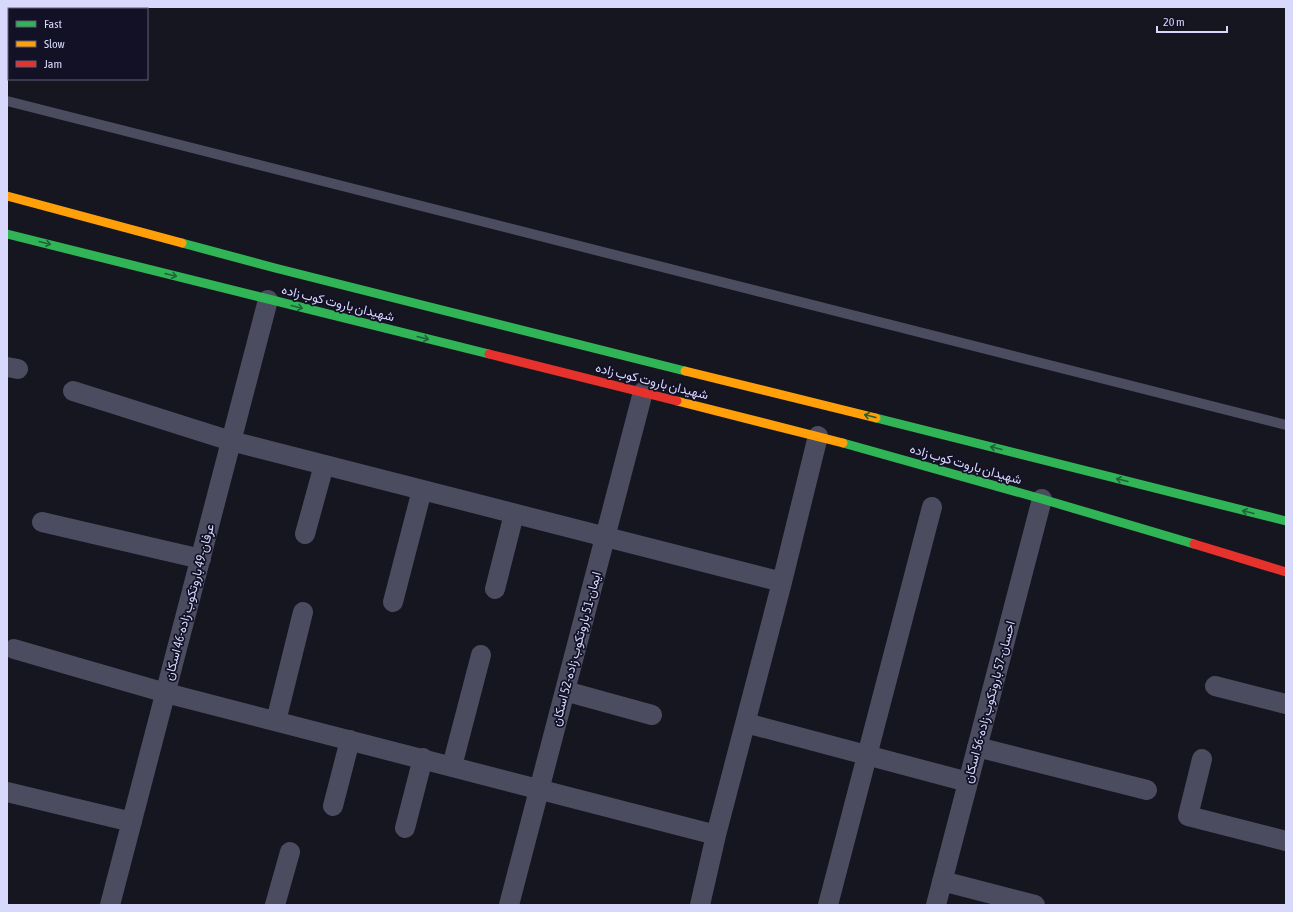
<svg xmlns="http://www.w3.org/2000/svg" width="1293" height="912" viewBox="0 0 1293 912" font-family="'Asap Condensed',Vazirmatn,sans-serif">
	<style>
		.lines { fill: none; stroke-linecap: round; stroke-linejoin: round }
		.lane { stroke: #4b4c60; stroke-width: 10 }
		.street { stroke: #4b4c60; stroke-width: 20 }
		.fast { stroke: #30b455; stroke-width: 9 }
		.slow { stroke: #ff9f0a; stroke-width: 9 }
		.jam { stroke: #e5322d; stroke-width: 9 }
		.oneway { stroke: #21623d }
		.labels { text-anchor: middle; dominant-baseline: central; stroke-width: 3.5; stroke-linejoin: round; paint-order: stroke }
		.street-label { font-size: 13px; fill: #d8d7fc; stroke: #121125 }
	</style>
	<rect width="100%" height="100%" fill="#161620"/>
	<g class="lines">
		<path class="lane" d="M7,101l1279,324"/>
		<path class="street" d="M7,367l11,2
			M73,391l158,50 551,141
			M42,522l159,37
			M305,534l19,-69
			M495,589l19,-75
			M393,602l29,-112
			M14,649l152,44 550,142 -16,70
			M1215,686l71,18
			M565,691l87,24
			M276,721l27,-109
			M746,723l222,59
			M977,747l170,43
			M1202,759l-14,57 98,25
			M452,766l29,-111
			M7,792l125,30
			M333,806l17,-66
			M405,828l18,-70
			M716,835l66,-253 36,-146
			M942,881l93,24
			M110,905l158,-605
			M275,905l15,-53
			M509,905l134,-513
			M828,905l104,-398
			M936,905l106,-406"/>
		<path class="fast" d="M7,234l482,120
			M182,243l93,25 410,103
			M876,418l410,103
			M843,443l199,56 152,45"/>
		<path class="slow" d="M7,196l175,47
			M685,371l191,47
			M677,401l166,42"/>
		<path class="jam" d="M489,354l188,47
			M1194,544l92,28"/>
	</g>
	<defs><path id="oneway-shaft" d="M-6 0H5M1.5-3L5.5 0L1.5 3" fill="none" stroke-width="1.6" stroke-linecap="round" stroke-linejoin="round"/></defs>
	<g class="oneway">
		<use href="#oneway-shaft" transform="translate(45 243) rotate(14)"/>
		<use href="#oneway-shaft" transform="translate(171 275) rotate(14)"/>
		<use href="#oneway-shaft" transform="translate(297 307) rotate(14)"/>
		<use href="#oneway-shaft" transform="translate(423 338) rotate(14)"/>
		<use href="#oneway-shaft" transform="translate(870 416) rotate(-166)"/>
		<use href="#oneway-shaft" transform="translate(996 448) rotate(-166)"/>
		<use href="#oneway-shaft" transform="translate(1122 480) rotate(-166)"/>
		<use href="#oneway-shaft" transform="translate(1248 512) rotate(-166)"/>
	</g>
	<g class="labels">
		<g class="street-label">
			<text transform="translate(338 303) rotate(14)">شهیدان باروت کوب زاده</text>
			<text transform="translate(652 381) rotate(14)">شهیدان باروت کوب زاده</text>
			<text transform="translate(966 464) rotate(16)">شهیدان باروت کوب زاده</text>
			<text transform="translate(189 602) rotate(-75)">عرفان-49 باروتکوب زاده-46 اسکان</text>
			<text transform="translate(576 649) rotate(-75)">ایمان-51 باروتکوب زاده-52 اسکان</text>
			<text transform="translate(989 702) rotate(-75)">احسان-57 باروتکوب زاده-56 اسکان</text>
		</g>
	</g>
	<rect width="1293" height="912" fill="none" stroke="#d8d7fc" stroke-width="16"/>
	<rect x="8" y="8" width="140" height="72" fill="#121125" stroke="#61607b"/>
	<rect x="16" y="21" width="20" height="6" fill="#30b455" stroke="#61607b"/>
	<text x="44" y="28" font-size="12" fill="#d8d7fc">Fast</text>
	<rect x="16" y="41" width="20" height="6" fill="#ff9f0a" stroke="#61607b"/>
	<text x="44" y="48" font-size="12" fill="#d8d7fc">Slow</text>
	<rect x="16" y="61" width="20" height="6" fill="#e5322d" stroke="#61607b"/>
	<text x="44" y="68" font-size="12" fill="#d8d7fc">Jam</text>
	<path d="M1157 26v6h70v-6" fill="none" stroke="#d8d7fc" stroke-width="2"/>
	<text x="1163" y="26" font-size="12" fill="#d8d7fc" stroke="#121125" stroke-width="3" paint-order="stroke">20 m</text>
</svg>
